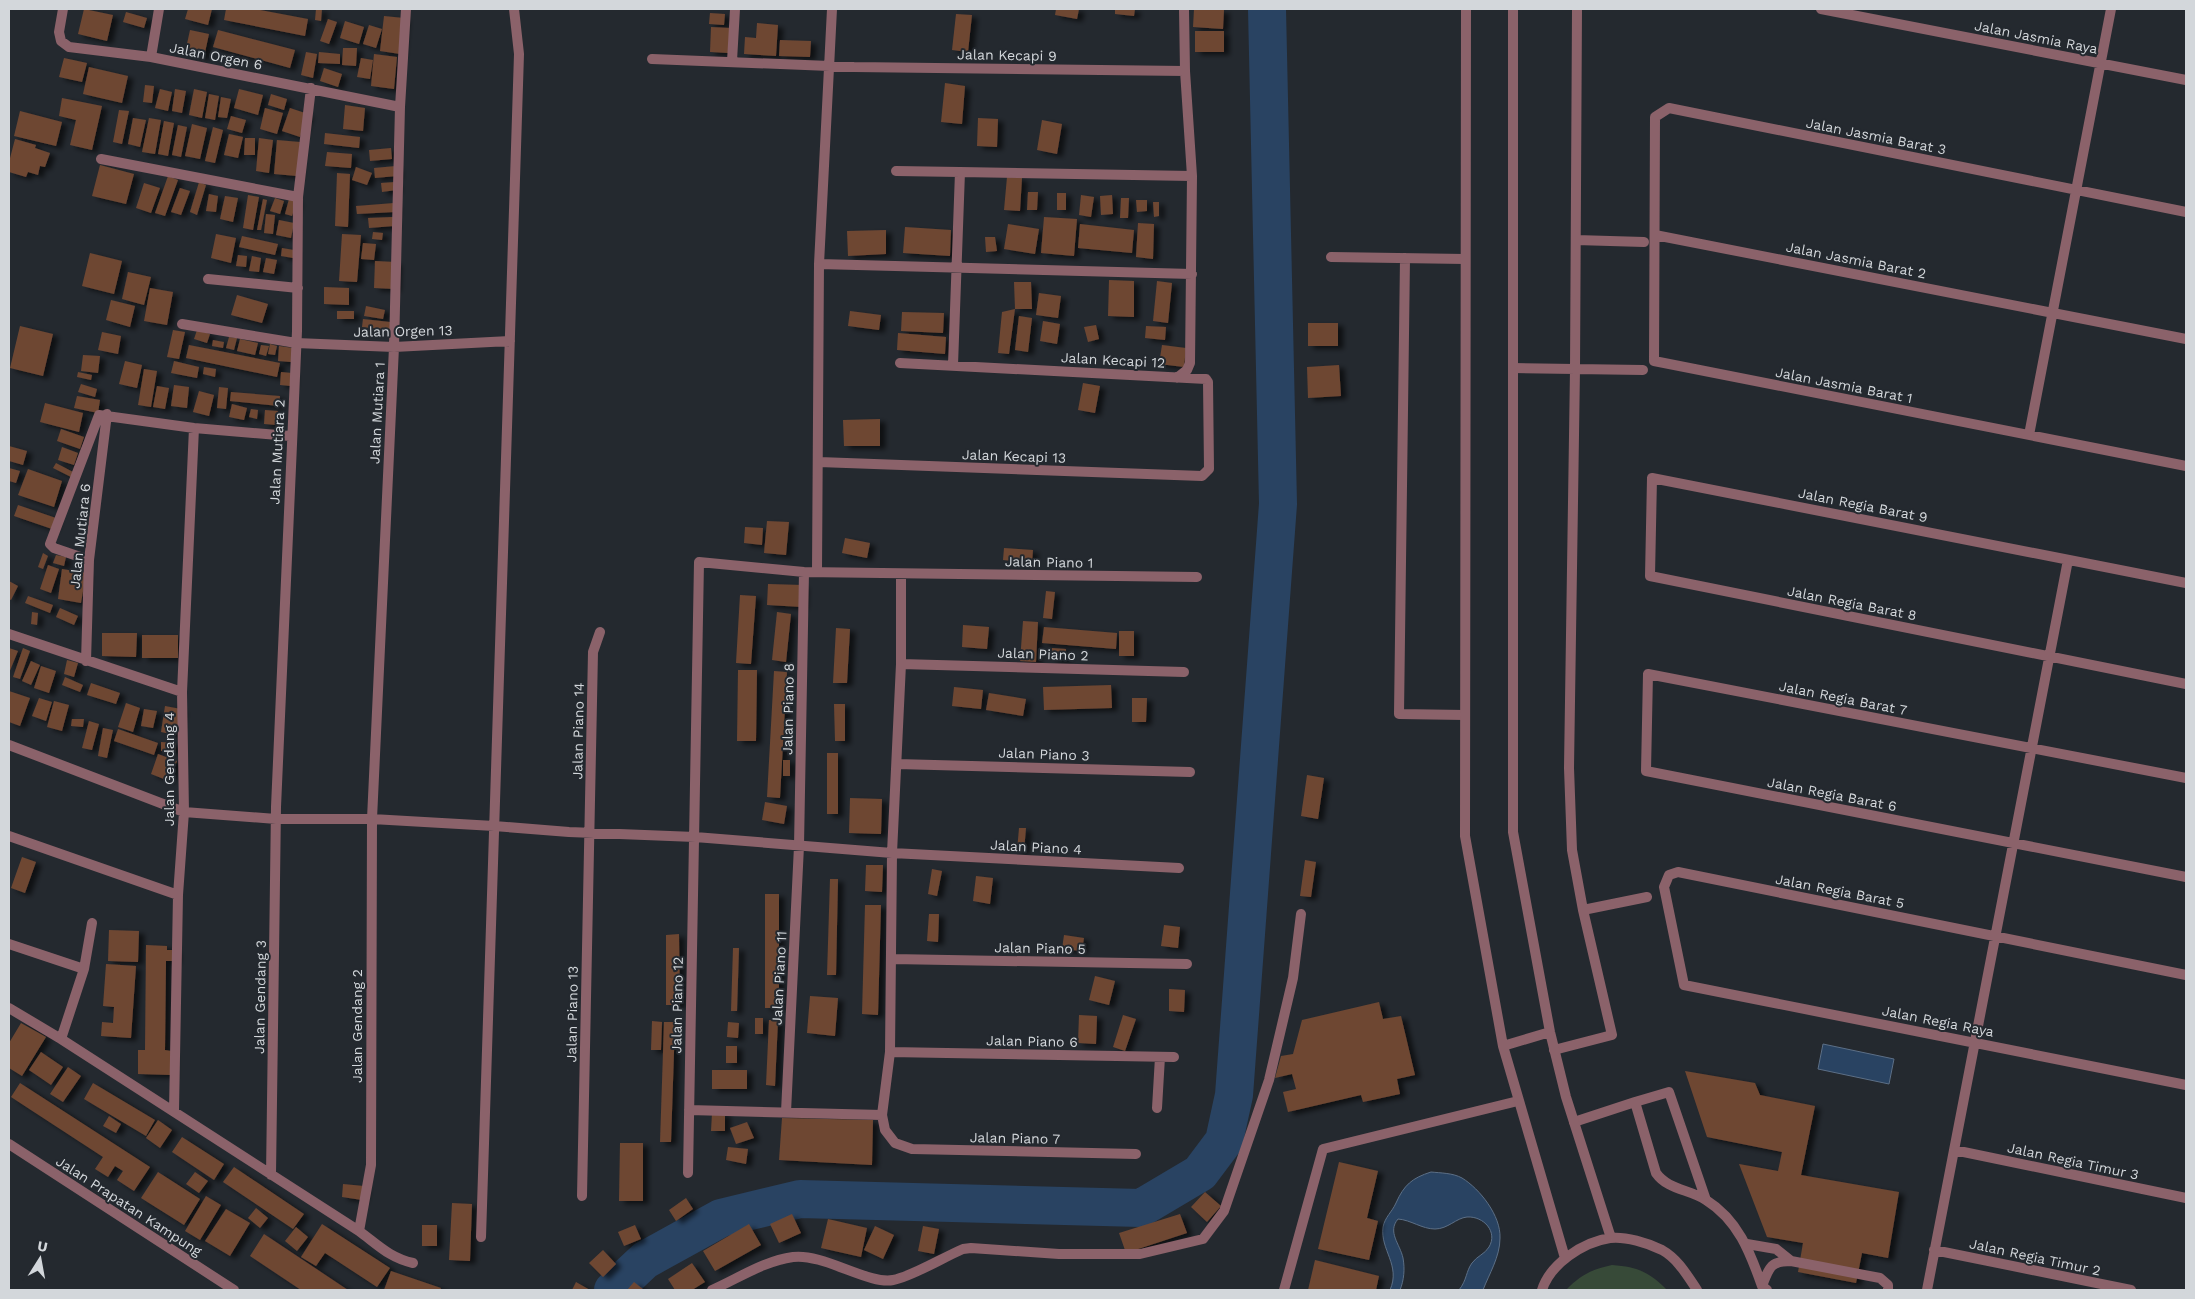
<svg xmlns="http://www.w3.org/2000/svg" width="2195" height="1299" viewBox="0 0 2195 1299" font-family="'Work Sans',sans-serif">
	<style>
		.green { fill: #374a38 }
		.water { fill: #294362; stroke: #5c6f86 }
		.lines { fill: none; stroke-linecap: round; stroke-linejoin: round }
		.river { stroke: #294362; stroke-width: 38 }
		.building { fill: #6e4733; filter: url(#shadow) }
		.service { stroke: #8b626a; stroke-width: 10 }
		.minor { stroke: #8b626a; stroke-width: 10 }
		.tertiary { stroke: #8b626a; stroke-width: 10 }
		.labels { text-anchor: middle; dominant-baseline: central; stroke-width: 4; stroke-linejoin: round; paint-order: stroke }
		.street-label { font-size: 14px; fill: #d3d7db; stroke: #24292f }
	</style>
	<defs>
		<filter id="shadow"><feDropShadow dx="5.5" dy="3" stdDeviation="2.5" flood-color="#0009"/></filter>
	</defs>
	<rect width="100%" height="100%" fill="#24292f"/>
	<path class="green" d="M1612,1265c26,2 37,7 55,25h-101c14,-15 27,-21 46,-25z"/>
	<path class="water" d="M1823,1044l71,15 -5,25 -71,-15z
		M1431,1172c10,1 22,1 31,6 18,11 39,38 38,60 0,19 -11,36 -17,52h-24c8,-10 7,-19 13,-27 5,-7 13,-9 17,-16 9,-15 -5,-31 -22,-30 -11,1 -19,12 -32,12 -13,0 -24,-9 -37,-10 -11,13 2,25 5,39 2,11 1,22 -3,32h-10c11,-25 -10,-40 -7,-63 2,-10 9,-15 13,-24 8,-18 16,-25 35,-31z"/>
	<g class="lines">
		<path class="river" d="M613,1290l32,-30 76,-42 79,-19 341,9 59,-35 24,-32 10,-46 44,-591 -11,-495"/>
	</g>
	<path class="building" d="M84,9l29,6 -6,26 -29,-7z
		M188,9h24l-4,16 -23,-6z
		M226,9h29l53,10 -3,17 -81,-16z
		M316,9h6l-1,12 -6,-1z
		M1056,9h23l-2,10 -22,-4z
		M1115,9h20l-1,7 -19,-2z
		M1194,9l30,1 -1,19 -30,-2z
		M126,12l21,6 -3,10 -21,-6z
		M710,13l15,1 -1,11 -15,-1z
		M956,14l16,1 -4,37 -16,-2z
		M384,16l20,2 -4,36 -20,-3z
		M328,19l9,3 -8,22 -9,-3z
		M345,21l19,6 -5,17 -19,-6z
		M757,23l21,2 -2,31 -32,-2 1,-17 11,1z
		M369,25l13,4 -6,19 -13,-4z
		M711,27l19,1 -2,25 -18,-1z
		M190,30l19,4 -5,23 -19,-4z
		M218,30l77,20 -5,18 -77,-21z
		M1195,31h29v21h-29z
		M780,40l31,1 -1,16 -31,-1z
		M343,48h14l-1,18 -14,-1z
		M306,52l11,2 -4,24 -12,-3z
		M319,52l21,2v10l-22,-1z
		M374,54l23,3 -3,32 -23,-3z
		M64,58l23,5 -5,19 -23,-5z
		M361,58l12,2 -3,19 -13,-2z
		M89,67l39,9 -6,27 -39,-9z
		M324,68l18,6 -4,13 -18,-6z
		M945,83l20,3 -3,38 -21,-2z
		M145,85l9,1 -2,17 -9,-1z
		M160,89l12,3 -4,19 -13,-3z
		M175,89l11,2 -4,22 -10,-2z
		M194,89l13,3 -5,26 -13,-3z
		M239,89l24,6 -5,20 -24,-7z
		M209,94l10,2 -4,24 -10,-2z
		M271,94l16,5 -3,11 -16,-5z
		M221,97l10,2 -4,19 -9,-1z
		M62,98l40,8 -10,44 -22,-5 6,-25 -17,-4z
		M345,105l20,3 -2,23 -20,-2z
		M265,108l18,5 -6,21 -17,-5z
		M290,108l18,6 -8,23 -18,-6z
		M119,110l10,1 -7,33 -9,-2z
		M20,111l42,11 -6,24 -42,-10z
		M231,116l15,4 -4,13 -15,-4z
		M133,118l13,2 -6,27 -12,-3z
		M149,118l12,2 -6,34 -13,-2z
		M978,118l20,1 -1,28 -20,-1z
		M1042,120l20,4 -5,30 -20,-4z
		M164,121l10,2 -6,33 -10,-2z
		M192,124l15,4 -7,31 -15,-3z
		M178,125l9,2 -6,30 -9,-2z
		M213,127l10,3 -8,33 -10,-2z
		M325,133l35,4 -1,11 -35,-4z
		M229,134l14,3 -5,21 -14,-3z
		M245,138h10v17h-11z
		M259,138l14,2 -4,33 -13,-2z
		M15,139l21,6 -1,3 15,5 -5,14 -5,-1 -2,9 -10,-3 -2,5 -17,-5v-10z
		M277,140l23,2 -3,34 -23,-2z
		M391,148l1,11 -22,2 -1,-11z
		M327,152l25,2 -1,14 -26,-2z
		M100,165l34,9 -8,30 -34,-8z
		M396,166l1,10 -22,2 -1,-10z
		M356,167l16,6 -5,12 -15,-5z
		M337,173l13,1 -2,53 -13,-1z
		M168,176l10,4 -13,36 -10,-3z
		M1007,177l15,1 -2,33 -16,-1z
		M199,182l7,3 -9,30 -7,-3z
		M395,182l1,8 -14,2 -1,-9z
		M144,183l16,5 -9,25 -15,-5z
		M180,188l10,3 -9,24 -10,-3z
		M1028,192h10l-1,18h-10z
		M1057,193h9v17h-9z
		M209,194l9,2 -2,16 -10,-1z
		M248,195l11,2 -6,33 -10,-2z
		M1081,195l13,2 -3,20 -12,-2z
		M1112,195l1,19 -12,1 -1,-19z
		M225,196l13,2 -5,24 -13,-3z
		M275,198l9,3 -4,13 -10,-3z
		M1121,198h8l-1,20h-8z
		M263,199l4,1 -6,30h-4z
		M289,199l8,2 -5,15 -7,-2z
		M1136,200h11v11l-10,1z
		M1153,202h6v14l-5,1z
		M394,203l1,9 -38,2 -1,-8z
		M266,214l9,1 -2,19 -9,-1z
		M393,217l1,9 -25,2 -1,-10z
		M1044,217l33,2 -3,37 -33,-3z
		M279,220l15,3 -3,15 -15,-3z
		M1138,223l16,1 -1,35 -17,-2z
		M1008,224l31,5 -4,25 -31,-5z
		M1080,224l54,6 -2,23 -54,-5z
		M905,227l46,3 -1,26 -47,-3z
		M886,230v24l-38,2 -1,-25z
		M373,232l10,1 -1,7 -10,-1z
		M216,234l20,4 -5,25 -20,-5z
		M342,234l19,1 -4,47 -18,-1z
		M242,236l36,8 -3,11 -36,-8z
		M985,237h10l2,14 -11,1z
		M363,243l13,1 -2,16 -13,-1z
		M282,248l12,2 -1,8 -12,-2z
		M90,253l32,8 -8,33 -32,-8z
		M238,255l9,1 -1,11 -10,-1z
		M252,256l9,2 -2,14 -10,-1z
		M266,258l11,2 -3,14 -11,-2z
		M375,261l21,1 -1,27 -21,-1z
		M128,272l23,5 -7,28 -22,-6z
		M1109,280l25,1v36l-26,-1z
		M1157,281l15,2 -4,40 -15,-2z
		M1014,282h17l1,27h-17z
		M324,287l25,1v17l-25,-1z
		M150,288l23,4 -6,33 -23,-4z
		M1039,293l22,3 -3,22 -22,-3z
		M237,295l31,9 -6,19 -31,-8z
		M111,300l24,6 -5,21 -24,-7z
		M366,306l19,4 -2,9 -19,-3z
		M1015,309l-6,45 -11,-1 4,-41z
		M337,311h17v8h-17z
		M850,311l31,4 -2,15 -31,-4z
		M902,312l42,1 -1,20 -42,-2z
		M1019,316l13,2 -4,34 -13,-2z
		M363,319l27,3v8l-28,-3z
		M1043,321l17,3 -3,20 -17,-3z
		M1308,323h30v23h-30z
		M1096,325l3,14 -11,3 -4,-15z
		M20,326l33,8 -10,42 -33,-8z
		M1146,326l20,1 -1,13 -20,-2z
		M173,330l12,2 -6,27 -12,-2z
		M197,330l13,4 -3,9 -13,-4z
		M102,332l19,4 -3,18 -20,-4z
		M898,333l48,4 -1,17 -48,-4z
		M229,337l8,1 -3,12 -8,-2z
		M240,339l18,4 -3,12 -18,-4z
		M213,340l11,2 -1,6 -11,-2z
		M270,344l7,2 -2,9 -7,-1z
		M189,345l91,18 -3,14 -91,-19z
		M261,345l8,1 -3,10 -7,-2z
		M1162,345l24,3 -2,19 -25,-3z
		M279,346l14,2 -2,14 -13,-1z
		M83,355l17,1 -2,17 -17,-2z
		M125,361l17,4 -5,23 -18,-4z
		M174,361l25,6 -2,11 -26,-5z
		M1339,365l2,31 -33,2 -1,-31z
		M204,367l12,2 -1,8 -12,-3z
		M144,369l13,2 -6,36 -13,-2z
		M78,372l14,3 -1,5 -14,-3z
		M281,372l11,1 -1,13 -11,-1z
		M1083,383l17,3 -5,27 -17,-3z
		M81,384l16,5 -2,8 -17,-5z
		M174,385l15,2 -2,21 -16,-2z
		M157,386l12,2 -4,21 -12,-2z
		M219,387l9,1 -2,21 -9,-1z
		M199,391l15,4 -5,21 -16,-4z
		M231,392l49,4 -1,10 -49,-5z
		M77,396l23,4 -2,13 -24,-5z
		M45,403l38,10 -4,19 -39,-10z
		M232,404l15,4 -3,12 -15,-3z
		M251,409l7,1 -1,9 -8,-2z
		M265,410l13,1 -1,14 -13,-1z
		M880,419v27h-36l-1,-26z
		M61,429l23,8 -4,12 -23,-8z
		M9,446l18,5 -4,14 -14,-4z
		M62,447l16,6 -4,12 -16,-5z
		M56,463l17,9 -2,5 -18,-9z
		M9,468l11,3 -4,12 -7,-2z
		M28,469l34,12 -8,26 -36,-12z
		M18,505l38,13 -4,11 -38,-13z
		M767,521l22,1 -3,33 -22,-2z
		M745,527l18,1 -1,17 -18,-2z
		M845,538l25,5 -3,15 -25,-5z
		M1004,548l29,2 -1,13 -29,-3z
		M43,553l5,3 -5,13 -5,-2z
		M56,555l10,2 -2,9 -11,-3z
		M48,565l11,4 -8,24 -11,-4z
		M62,569l24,4 -5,30 -23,-4z
		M9,581l9,5 -7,14 -2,-1z
		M768,584l35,1 -1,22 -35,-2z
		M1046,591l9,1 -3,27 -9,-1z
		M740,595l16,1 -5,68 -15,-1z
		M28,596l25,9 -3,8 -25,-10z
		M60,608l18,8 -4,9 -18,-8z
		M32,612l6,1 -1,12 -6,-1z
		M777,612l14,2 -5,48 -14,-2z
		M1023,621l15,1 -2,40 -16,-1z
		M963,625l26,2 -2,22 -25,-2z
		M1044,627l73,6 -1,16 -74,-6z
		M836,628l14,1 -3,54h-14z
		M1119,631h15v25h-15z
		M102,633h35l-1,24 -34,-1z
		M142,635h36v23h-36z
		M9,648l9,3 -9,22z
		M23,648l7,3 -10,28 -7,-2z
		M1052,648l14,1v11l-15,-1z
		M67,660l11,3 -4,14 -10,-3z
		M31,661l9,4 -9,20 -9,-4z
		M41,666l15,5 -7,22 -15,-5z
		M738,670h19l-1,71h-19z
		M774,671l13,1 -7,126 -13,-1z
		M65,677l18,8 -3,7 -18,-7z
		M91,683l29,10 -4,11 -29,-9z
		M1111,685l1,23 -68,2 -1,-23z
		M954,687l29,3 -2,19 -29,-3z
		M9,691l21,7 -10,28 -11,-4z
		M989,693l37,6 -3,17 -37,-6z
		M39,698l13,4 -6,19 -14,-5z
		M1132,698h15l-1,24h-14z
		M54,701l15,4 -7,26 -15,-4z
		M126,703l14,5 -7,24 -15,-5z
		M834,704h11v37h-10z
		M165,706l16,3 -5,26 -15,-3z
		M144,709l13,2 -4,17 -12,-2z
		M72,719h12l-1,8 -12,-1z
		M89,721l10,3 -7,26 -10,-2z
		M103,728l10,2 -6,28 -9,-2z
		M118,729l40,14 -4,12 -40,-14z
		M161,742l15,1 -1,9 -14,-1z
		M827,753h11v61h-11z
		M158,754l19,7 -8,20 -18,-7z
		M783,760h7v16h-7z
		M1307,775l17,3 -6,41 -17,-3z
		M850,798l32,1 -1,35 -32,-1z
		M765,802l22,4 -3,18 -22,-4z
		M1019,828h7l-2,23h-7z
		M22,857l14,5 -11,31 -14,-5z
		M1305,860l11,2 -5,35 -11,-1z
		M866,865h17l-1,27 -17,-1z
		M932,869l10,2 -5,25 -9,-2z
		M976,876l17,2 -3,26 -17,-3z
		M830,879h8l-2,96h-9z
		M765,894h14v114h-14z
		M865,905h16l-3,110 -16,-1z
		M929,914h10l-1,28 -11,-1z
		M1164,925l16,2 -2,21 -17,-2z
		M109,930l30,1 -1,31 -30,-1z
		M679,934l1,71h-14v-70z
		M1064,935l20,3 -2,13 -20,-2z
		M146,945l21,1v4h8v11h-9l-1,89 6,1v24l-33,-1v-24h7z
		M733,948h6l-2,63h-6z
		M106,964l30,2 -5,72 -30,-2 1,-14 11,1 1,-16 -11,-1z
		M1095,976l20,5 -6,24 -20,-5z
		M1169,989l16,1 -1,22 -15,-1z
		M810,996l28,2 -3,38 -28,-3z
		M1379,1002l4,17 18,-3 14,59 -18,4 3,15 -37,8 -2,-7 -73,17 -5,-20 13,-3 -4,-15 -17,4 6,-22 12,-2 9,-34z
		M1079,1015l18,1 -1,28 -18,-1z
		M1123,1015l13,4 -11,32 -12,-4z
		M755,1018h8v16h-8z
		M769,1020h9l-3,66 -9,-1z
		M652,1021l10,1 -1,28h-10z
		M664,1022h11l-4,120h-11z
		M728,1022l11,1 -1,15 -11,-1z
		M21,1023l25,14 -24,39 -13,-8v-25z
		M726,1046h11v17h-11z
		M41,1052l22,15 -12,18 -22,-15z
		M68,1067l13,9 -18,26 -13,-8z
		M712,1070h35v19h-35z
		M1685,1071l70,12 5,12 55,11 -14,69 98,17 -11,66 -26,-5 -6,30 -58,-11 5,-29 -36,-6 -28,-73 39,7 4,-19 -75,-15z
		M20,1083l130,84 -16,24 -17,-11 6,-9 -8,-5 -7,11 -13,-8 8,-12 -92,-60z
		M93,1083l62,37 -9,16 -62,-37z
		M712,1113h13v18h-14z
		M109,1116l12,8 -5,9 -13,-7z
		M782,1118l91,2 -1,45 -93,-5z
		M158,1120l14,10 -12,18 -14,-10z
		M747,1122l7,16 -18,6 -6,-16z
		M182,1137l42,27 -10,16 -42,-28z
		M620,1143h23v58h-24z
		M728,1147l20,2 -2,15 -20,-4z
		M1339,1162l39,9 -11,47 11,3 -9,39 -51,-11z
		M234,1167l70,47 -11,15 -70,-47z
		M158,1172l42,27 -16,26 -43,-27z
		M195,1172l13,9 -9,12 -13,-9z
		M343,1184l21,2 -2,14 -20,-3z
		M1205,1192l16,14 -14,16 -16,-15z
		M206,1196l15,9 -21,35 -15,-9z
		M686,1198l7,11 -17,12 -7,-11z
		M452,1203l20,1 -2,57 -21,-1z
		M256,1208l12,10 -8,10 -12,-10z
		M226,1209l24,14 -20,33 -25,-15z
		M792,1214l9,19 -22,10 -9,-19z
		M1180,1214l7,19 -61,20 -7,-20z
		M828,1219l39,9 -6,29 -40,-9z
		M322,1224l68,44 -13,19 -52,-34 -9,13 -15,-9z
		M749,1224l12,21 -46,26 -12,-20z
		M422,1225h15v21h-15z
		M635,1225l6,14 -17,7 -6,-14z
		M875,1226l19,9 -11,24 -19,-9z
		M923,1226l16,3 -5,25 -16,-3z
		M296,1227l12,10 -11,14 -12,-10z
		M264,1234l84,56h-47l-51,-34z
		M603,1250l13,14 -13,13 -14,-14z
		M1315,1260l64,16 -3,14h-68z
		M692,1263l13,19 -13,8h-17l-7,-11z
		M391,1271l50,17 -1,2h-56z
		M576,1282l14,8h-18z
		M634,1282l10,8h-17z"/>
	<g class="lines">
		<path class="service" d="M1576,240l68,2
			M1331,257l134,2
			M1405,258l-6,456 66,1
			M1513,368l130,2
			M1583,910l64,-13
			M1554,1050l58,-15 -29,-125 -11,-60 -3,-82 6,-399 2,-360
			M1635,1102l34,-10 37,108
			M1574,1122l61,-20 21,71c12,17 33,16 50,27 32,20 44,52 56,86l5,4
			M1747,1244l29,5 15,12
			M1762,1286c7,-18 8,-25 29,-25l89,17 8,7v5
			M1284,1290l39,-141 195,-48"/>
		<path class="minor" d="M63,9l-4,23 2,9 8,6 82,10 249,50
			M1466,9l-1,827 38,210 62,212
			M1513,9v823l37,200 16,65 45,141
			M1821,9l365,71
			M151,57l8,-48
			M652,59l202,8 331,4
			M732,61l3,-52
			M101,159l197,38
			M896,171l64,1
			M2186,212l-517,-104 -14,9 -1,244 532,105
			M1655,235l531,104
			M819,264l373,10
			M208,279l90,9
			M182,324l114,19 98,4 116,-6
			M953,365l7,-193 232,4 -7,-105 -1,-62
			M1177,378l10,-8 3,-7 2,-187
			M2029,435l82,-426
			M819,462l383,14 7,-7 -1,-87 -2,-3 -306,-16
			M89,560l-35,-12 -4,-4 49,-129 95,13 96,8
			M817,571l2,-307 13,-255
			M901,575v89l-9,189 -2,199 -8,63 3,15 10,13 17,6 224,5
			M2186,583l-534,-105 -2,98 536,108
			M9,634l173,58
			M86,661l3,-101 18,-146
			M901,664l283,8
			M9,745l175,67 92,7h96l122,7 75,6 126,5 197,16 287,15
			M897,764l293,8
			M2186,778l-538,-104 -2,97 540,106
			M9,836l169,59
			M9,944l75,25
			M892,959l295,5
			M2186,975l-508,-103 -9,3 -5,12 20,98 502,100
			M9,1008l52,31 23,-70 8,-46
			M61,1039l298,192c19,14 31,27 54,32
			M1503,1046l47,-14
			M890,1052l284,5
			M1157,1108l3,-51
			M689,1110l193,5
			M174,1111l4,-216 6,-83 -2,-120 12,-264
			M786,1112l13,-266 5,-274
			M1954,1150l232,48
			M688,1173l11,-611 105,10 393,5
			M271,1175l5,-368 21,-476 1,-134 13,-109
			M582,1196l11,-544 7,-20
			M359,1231l12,-66 1,-346 22,-472 6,-240 6,-98
			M481,1237l38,-1183 -5,-45
			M1934,1250l197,40
			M712,1290c27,-12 52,-29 81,-33 30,-4 76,28 100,23 18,-3 51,-23 70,-31l8,-1 88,6h81l63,-15 21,-28 45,-131 24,-102 8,-64
			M1542,1290c8,-26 41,-48 68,-52 15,-2 38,5 52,12 16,9 25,25 35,40
			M1927,1290l141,-730"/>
		<path class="tertiary" d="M9,1144l225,146"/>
	</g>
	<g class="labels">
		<g class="street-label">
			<text transform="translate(2036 37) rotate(11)">Jalan Jasmia Raya</text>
			<text transform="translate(1007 55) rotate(1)">Jalan Kecapi 9</text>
			<text transform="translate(216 56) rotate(11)">Jalan Orgen 6</text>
			<text transform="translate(1876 136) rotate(11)">Jalan Jasmia Barat 3</text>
			<text transform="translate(1856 260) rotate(11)">Jalan Jasmia Barat 2</text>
			<text transform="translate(403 331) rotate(-1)">Jalan Orgen 13</text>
			<text transform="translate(1113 360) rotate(3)">Jalan Kecapi 12</text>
			<text transform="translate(1844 385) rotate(11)">Jalan Jasmia Barat 1</text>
			<text transform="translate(377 413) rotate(-87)">Jalan Mutiara 1</text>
			<text transform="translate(277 452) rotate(-87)">Jalan Mutiara 2</text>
			<text transform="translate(1014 456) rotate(2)">Jalan Kecapi 13</text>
			<text transform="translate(1863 505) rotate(11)">Jalan Regia Barat 9</text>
			<text transform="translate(80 536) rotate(-84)">Jalan Mutiara 6</text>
			<text transform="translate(1049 562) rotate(1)">Jalan Piano 1</text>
			<text transform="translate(1852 603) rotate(11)">Jalan Regia Barat 8</text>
			<text transform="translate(1043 654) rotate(2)">Jalan Piano 2</text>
			<text transform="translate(1843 698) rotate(11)">Jalan Regia Barat 7</text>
			<text transform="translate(788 709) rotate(-89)">Jalan Piano 8</text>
			<text transform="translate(578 731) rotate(-89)">Jalan Piano 14</text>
			<text transform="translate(1044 754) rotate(2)">Jalan Piano 3</text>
			<text transform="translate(169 769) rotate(-90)">Jalan Gendang 4</text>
			<text transform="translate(1832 794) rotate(11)">Jalan Regia Barat 6</text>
			<text transform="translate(1036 847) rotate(3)">Jalan Piano 4</text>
			<text transform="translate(1840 891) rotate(11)">Jalan Regia Barat 5</text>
			<text transform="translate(1040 948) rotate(1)">Jalan Piano 5</text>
			<text transform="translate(779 978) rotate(-87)">Jalan Piano 11</text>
			<text transform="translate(260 997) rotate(-89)">Jalan Gendang 3</text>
			<text transform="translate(677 1005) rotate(-89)">Jalan Piano 12</text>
			<text transform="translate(572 1014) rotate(-89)">Jalan Piano 13</text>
			<text transform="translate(1938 1021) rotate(11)">Jalan Regia Raya</text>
			<text transform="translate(357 1026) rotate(-90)">Jalan Gendang 2</text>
			<text transform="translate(1032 1041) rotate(1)">Jalan Piano 6</text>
			<text transform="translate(1015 1138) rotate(1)">Jalan Piano 7</text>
			<text transform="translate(2073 1161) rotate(12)">Jalan Regia Timur 3</text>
			<text transform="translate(129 1206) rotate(33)">Jalan Prapatan Kampung</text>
			<text transform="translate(2035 1257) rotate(12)">Jalan Regia Timur 2</text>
		</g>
	</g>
	<rect width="2195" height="1299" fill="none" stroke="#d3d7db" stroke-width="20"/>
	<g transform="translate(40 1259) rotate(11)" stroke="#24292f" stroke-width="4" paint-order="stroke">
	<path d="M0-4L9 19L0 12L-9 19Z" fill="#d3d7db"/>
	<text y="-8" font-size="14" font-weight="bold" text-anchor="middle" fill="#d3d7db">U</text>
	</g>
</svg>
